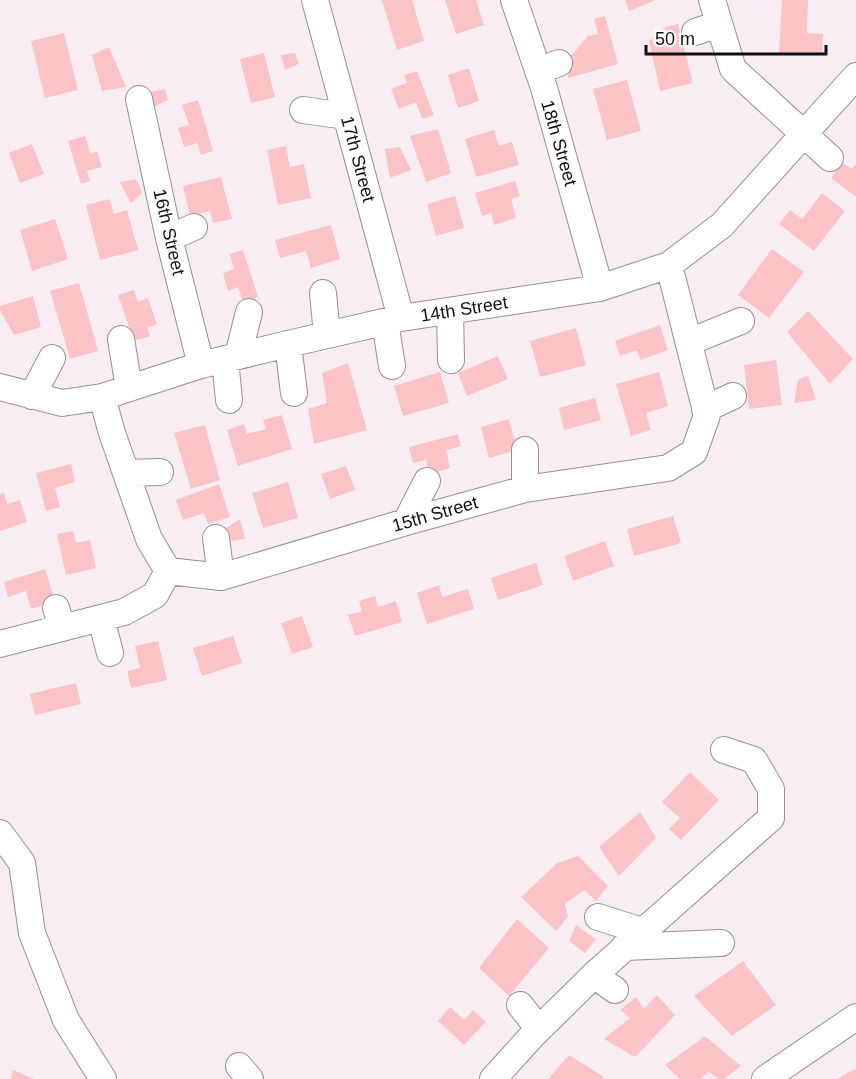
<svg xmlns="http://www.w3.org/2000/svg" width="856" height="1079" viewBox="0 0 856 1079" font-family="Helvetica,sans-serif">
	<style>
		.building { fill: #fcc3c7 }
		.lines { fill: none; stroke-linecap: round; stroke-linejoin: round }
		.minor-casing { stroke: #998e94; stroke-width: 28 }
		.minor { stroke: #fff; stroke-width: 26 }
		.labels { text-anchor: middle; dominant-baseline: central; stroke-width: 6; stroke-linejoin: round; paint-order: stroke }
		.street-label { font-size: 18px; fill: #130f11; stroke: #fefefe }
	</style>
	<rect width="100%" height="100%" fill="#f9edf4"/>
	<path class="building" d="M382,0h30l12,41 -27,9z
		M445,0h31l8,25 -28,9z
		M625,0h31l-27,11z
		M782,0h26l-1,33 16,1 -1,20 -43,-1z
		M605,16l13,48 -50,14 2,-21 18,-21 10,-2 -4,-15z
		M678,24l15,59 -33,8 -11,-51 16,-3 -2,-9z
		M64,33l14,57 -33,8 -14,-57z
		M109,47l17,40 -24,4 -10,-36z
		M264,53l11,44 -24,6 -11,-44z
		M295,53l4,11 -14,6 -4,-15z
		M469,68l10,33 -21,7 -10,-33z
		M417,71l17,44 -12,4 -6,-17 -17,7 -8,-20 16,-6 -3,-8z
		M627,80l14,51 -34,9 -14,-51z
		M165,89l3,11 -15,7 -3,-15z
		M198,100l15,51 -12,4 -4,-12 -13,4 -6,-19 11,-3 -7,-20z
		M438,129l13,44 -25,9 -16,-46z
		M494,130l5,16 13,-4 7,23 -43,12 -11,-38z
		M85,136l6,18 6,-3 5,16 -15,4 3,10 -9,3 -13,-43z
		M32,144l12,30 -24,9 -11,-30z
		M286,146l4,21 14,-3 7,34 -33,7 -11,-55z
		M400,147l11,23 -21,8 -5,-29z
		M843,163l9,6 4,-5v33l-25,-19z
		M221,177l11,42 -19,4 -3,-12 -20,5 -7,-30z
		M136,179l6,14 -11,10 -11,-21z
		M515,181l5,15 -9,3 5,19 -22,7 -3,-12 -9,3 -7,-23z
		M822,193l23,18 -31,40 -35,-27 11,-14 12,9z
		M455,196l9,32 -28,8 -9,-32z
		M110,199l4,15 13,-4 11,40 -38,10 -14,-55z
		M55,219l13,40 -36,12 -12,-41z
		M331,225l9,34 -29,9 -5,-17 -26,7 -5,-18z
		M772,249l32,23 -35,46 -31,-23z
		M243,250l15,47 -15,5 -5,-15 -10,4 -5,-18 11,-4 -4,-15z
		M79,283l19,68 -28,8 -20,-68z
		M134,290l4,12 10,-4 9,26 -10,4 3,8 -16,5 -16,-46z
		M33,296l8,31 -27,8 -14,-25v-4z
		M808,311l45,48 -23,25 -43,-52z
		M660,325l8,25 -28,10 -3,-10 -17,6 -5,-15z
		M576,328l10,37 -46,12 -10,-36z
		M498,356l10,23 -41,17 -9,-23z
		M776,360l6,45 -33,4 -5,-44z
		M348,363l19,67 -53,14 -6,-35 19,-6 -5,-30z
		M440,372l9,31 -46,13 -9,-30z
		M659,372l9,34 -22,7 5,17 -20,6 -15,-52z
		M808,375l8,25 -22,3 4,-23z
		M595,398l6,22 -37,10 -5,-22z
		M282,415l10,34 -54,17 -11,-36 17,-6 3,10 19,-5 -3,-9z
		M509,419l8,31 -28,8 -8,-31z
		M205,425l15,55 -29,9 -17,-56z
		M458,434l3,12 -15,4 4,18 -21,6 -3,-14 -13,3 -4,-16z
		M71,464l4,18 -20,6 5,19 -14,4 -10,-38z
		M346,466l9,24 -25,9 -9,-25z
		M288,482l10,36 -35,10 -11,-35z
		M219,484l11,33 -22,7 -4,-11 -21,7 -7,-20z
		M4,493l3,11 13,-4 7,22 -27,9v-37z
		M673,516l8,27 -47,13 -7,-27z
		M240,519l5,20 -14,2 -5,-13z
		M73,531l3,12 14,-3 6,28 -30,7 -9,-41z
		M605,541l9,25 -41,15 -9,-25z
		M536,563l7,22 -45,15 -7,-22z
		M45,569l10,32 -24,8 -5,-18 -18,6 -4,-15z
		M439,585l3,12 26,-8 6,20 -47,15 -10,-31z
		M375,596l3,11 18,-6 6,21 -47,14 -7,-21 14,-4 -3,-10z
		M302,616l11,31 -21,7 -11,-31z
		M233,636l9,27 -40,13 -9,-28z
		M158,641l9,39 -36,8 -4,-17 13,-3 -5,-22z
		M76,683l5,21 -46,11 -5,-21z
		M690,772l29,28 -38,40 -12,-11 11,-11 -18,-16z
		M640,812l16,26 -37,38 -20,-29z
		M578,856l30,30 -12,15 -12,-11 -19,14 3,13 -12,14 -35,-34 36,-34z
		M517,919l32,29 -40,48 -30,-28z
		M576,925l20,14 -11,14 -16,-12z
		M743,961l33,44 -44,31 -38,-40z
		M657,995l18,20 -40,42 -31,-18 26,-21 -10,-8 16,-13 8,12z
		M450,1007l14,13 9,-10 13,12 -22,23 -26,-24z
		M705,1036l36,30 -17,13h-5l-10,-7 -9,7h-20l-15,-14z
		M569,1055l35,22 -2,2h-54z
		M856,1069v10h-19l12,-7z
		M13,1070l21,9h-23z"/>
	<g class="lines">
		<defs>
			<path id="minor" d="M315,0l86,318
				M514,0l30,88 56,200
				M712,0l21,69 97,89
				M695,32l24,-8
				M538,71l21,-8
				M139,99l30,139 32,127
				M303,110l43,6
				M169,238l25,-11
				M323,293l4,42
				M450,311l1,49
				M385,322l7,44
				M121,339l8,49
				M689,342l52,-21
				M288,344l6,49
				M238,356l11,-44
				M225,359l4,41
				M0,387l62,16 40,-6 99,-32 87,-21 113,-26 199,-30 69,-23 53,-40 134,-149
				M32,396l20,-38
				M102,397l10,36 37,106 19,32 53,6 185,-55 119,-33 143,-21 26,-16 13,-37 -38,-150
				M705,409l28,-13
				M525,450v39
				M126,473l34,-1
				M406,522l21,-41
				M216,538l5,39
				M56,608l6,20
				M101,618l9,35
				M0,644l124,-32 31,-17 13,-24
				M0,833l22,30 10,70 34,87 37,59
				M598,917l44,14
				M624,947l97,-4
				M594,975l21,15
				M520,1005l19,24
				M239,1066l11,13
				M493,1079l39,-43 62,-61 177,-157v-29l-17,-29 -30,-10
				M765,1079l91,-62"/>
		</defs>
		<use href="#minor" class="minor-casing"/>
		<use href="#minor" class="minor"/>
	</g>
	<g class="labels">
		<g class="street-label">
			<text transform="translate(559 143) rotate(74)">18th Street</text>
			<text transform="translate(358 159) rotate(75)">17th Street</text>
			<text transform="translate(169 232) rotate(77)">16th Street</text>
			<text transform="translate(464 309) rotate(-9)">14th Street</text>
			<text transform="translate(435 514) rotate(-16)">15th Street</text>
		</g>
	</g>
	<path d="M646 45v9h180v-9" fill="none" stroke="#130f11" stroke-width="3"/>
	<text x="655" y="45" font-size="18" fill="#130f11" stroke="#fefefe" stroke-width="4.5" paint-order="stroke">50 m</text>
</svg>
